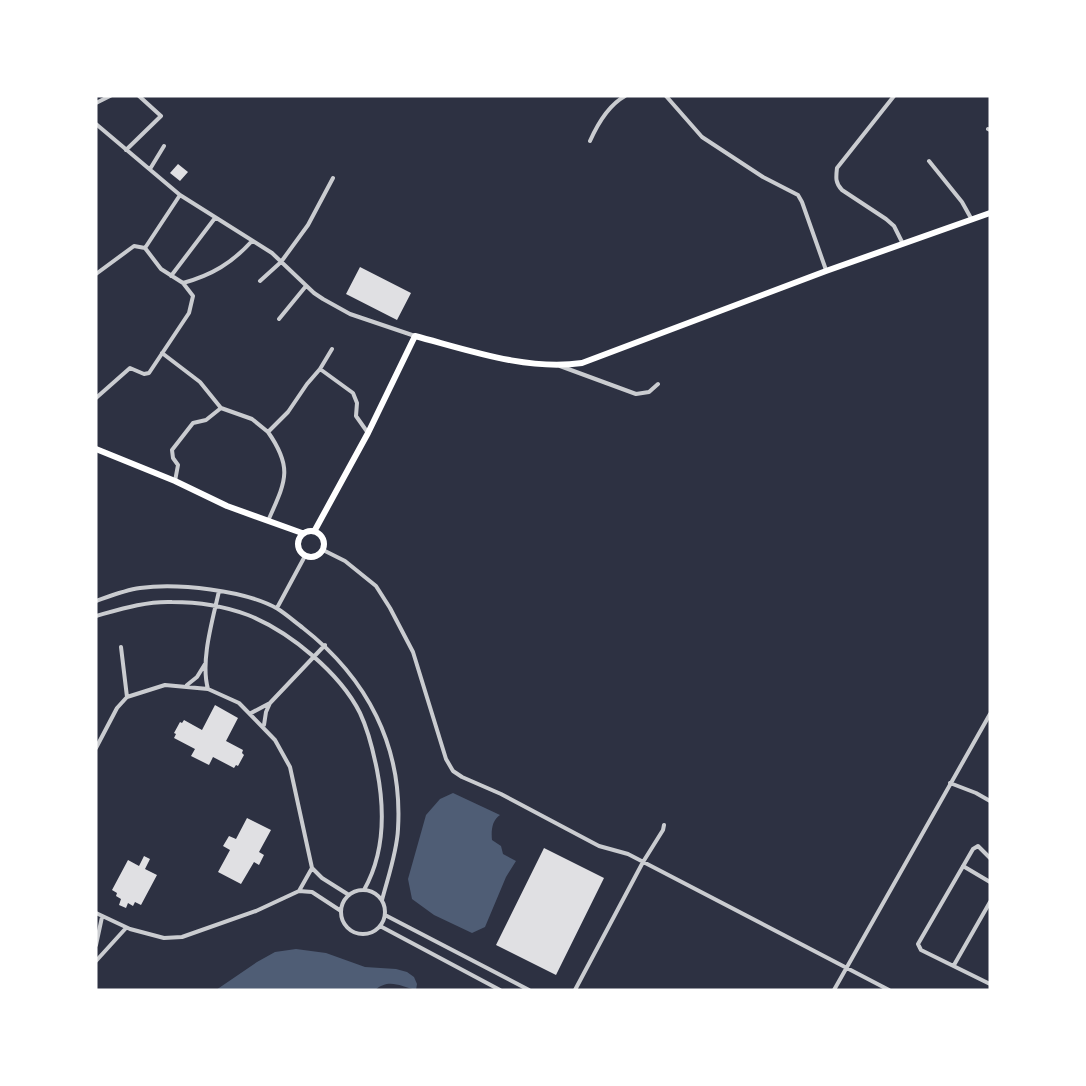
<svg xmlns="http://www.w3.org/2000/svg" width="1086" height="1086" viewBox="0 0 1086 1086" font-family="Helvetica,sans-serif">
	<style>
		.water { fill: #4f5d75 }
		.building { fill: #e0e0e3 }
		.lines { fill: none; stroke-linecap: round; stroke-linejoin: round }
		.minor { stroke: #caccd0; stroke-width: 4 }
		.primary { stroke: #fff; stroke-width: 6 }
	</style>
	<rect width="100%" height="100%" fill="#2d3142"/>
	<path class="water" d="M453,793l47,22c-8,5 -9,16 -8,25l9,6 2,8 13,7 -10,16 -21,50 -13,6 -38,-18 -22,-16 -4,-20 18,-64 14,-16z
		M296,949l30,4 39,14 31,2 11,3 7,5 3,7 -1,6c-16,-4 -27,-12 -41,0h-159l41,-28 18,-10z"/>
	<path class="building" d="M178,164l10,8 -8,9 -10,-8z
		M360,267l51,26 -14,27 -51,-26z
		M215,705l23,13 -12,23 17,9 -1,3 2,2 -6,11 -2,-1 -2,3 -21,-11 -4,8 -18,-9 4,-7 -21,-11 2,-4 -2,-1 6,-11 2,1 2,-3 18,10z
		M247,818l24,12 -12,22 5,3 -5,10 -5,-3 -13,22 -23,-12 12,-22 -7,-4 6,-10 7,3z
		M544,848l60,30 -48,97 -60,-30z
		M144,856l6,3 -5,10 12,6 -16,30 -6,-3 -2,4 -5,-3 -2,5 -7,-3 2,-6 -5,-3 1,-3 -5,-3 16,-30 11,6z"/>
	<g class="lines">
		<path class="minor" d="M666,96l36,41 61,40 35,18 4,7 24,68
			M894,96l-57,72c-1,9 -2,15 5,22l44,29 8,7 9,18
			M96,103l14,-7
			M96,124l84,71 92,58 42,40 9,6 27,15 65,22
			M988,129l2,1
			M590,141c8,-18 19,-36 35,-45
			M126,150l35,-34 -22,-20
			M929,161l33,41 10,18
			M150,169l14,-23
			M96,274l38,-28 11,2 35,-53
			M171,276l44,-58
			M260,281l21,-19 27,-37 25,-47
			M183,283c29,-8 49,-20 69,-42
			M279,319l27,-33
			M162,353l38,29 21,26 -15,12 -13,3 -21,27 1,8 5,7 -3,16
			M560,366l76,28 13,-2 9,-8
			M320,369l33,24 4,10 -1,13 12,17
			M96,398l34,-30 14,6 5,-1 40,-60 4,-17 -10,-13 -22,-14 -16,-21
			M221,408l31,11 16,13
			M268,521c17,-39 26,-52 0,-89l20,-20 19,-28 13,-15 12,-20
			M323,550l22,11 31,25 14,22 23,44 33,107 7,12 9,6 39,17 98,52 29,8 261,136
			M96,601c14,-5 29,-11 44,-13 37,-5 105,2 138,21 8,5 17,13 25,19 64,50 100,118 95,201 -1,23 -10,48 -16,71
			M277,608l28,-52
			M96,616c25,-7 50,-15 76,-14 25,0 52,4 76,13 42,17 92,58 112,98 9,19 13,37 17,57 8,41 8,83 -13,120
			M121,647l6,50
			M187,685l10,-8 8,-13
			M208,689c-8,-28 5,-70 11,-98
			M251,713l19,-10 55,-58
			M264,725l2,-13 4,-9
			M96,748l21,-40 10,-11 38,-12 43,4 31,14 36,37 15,27 22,101 -13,23 -43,20 -74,26 -18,1 -34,-9 -34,-16
			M950,783l26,10 14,8
			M990,858l-12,-12 -5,3 -55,95 3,6 69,34
			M963,866l27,16
			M312,868l10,10 27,17
			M341 912a22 22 0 1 1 44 0a22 22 0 1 1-44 0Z
			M299,891l13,1 29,19
			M385,915l144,75
			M380,926l120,64
			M96,945l6,-28
			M96,961l30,-33
			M954,965l36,-63
			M575,990l68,-128 20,-32 1,-5
			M834,990l156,-276"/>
		<path class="primary" d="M96,449l79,32 52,25 75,27
			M315,530l53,-97 47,-97c53,14 112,35 167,27l244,-92 164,-58
			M298 544a13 13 0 1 1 26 0a13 13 0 1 1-26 0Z"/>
	</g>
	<rect width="1086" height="1086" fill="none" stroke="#ffffff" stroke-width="195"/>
</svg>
